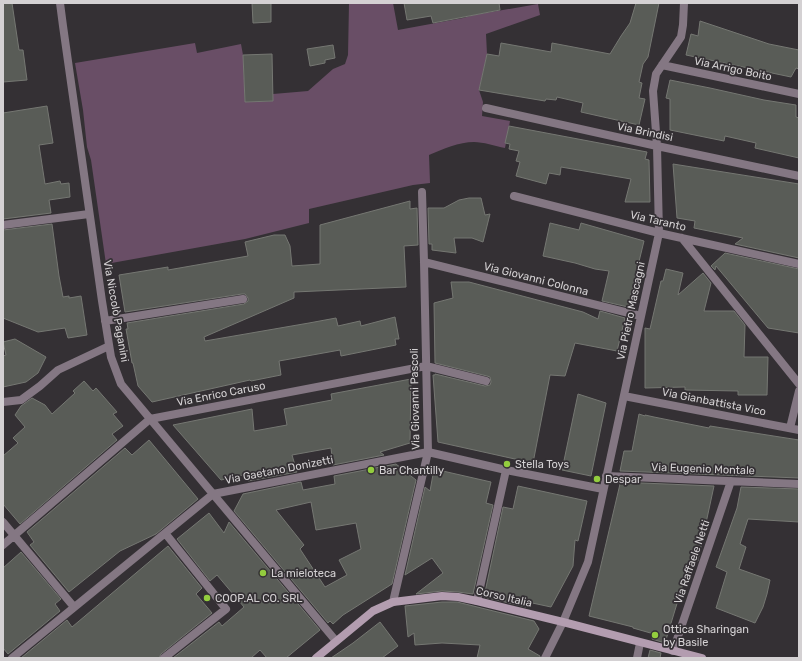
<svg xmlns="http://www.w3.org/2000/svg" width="802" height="661" viewBox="0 0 802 661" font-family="Rubik,sans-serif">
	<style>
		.green { fill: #694e66 }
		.building { fill: #595c57; stroke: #757772; fill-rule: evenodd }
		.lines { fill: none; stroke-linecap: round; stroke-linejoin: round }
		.street { stroke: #847783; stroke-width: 8 }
		.secondary { stroke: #b39db0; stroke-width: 8 }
		.poi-dot { fill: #93cd3e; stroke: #343034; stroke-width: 1.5 }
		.labels { text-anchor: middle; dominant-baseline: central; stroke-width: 3.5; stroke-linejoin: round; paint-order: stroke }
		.street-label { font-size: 11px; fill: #d4d1d3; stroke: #343034 }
		.poi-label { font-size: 11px; fill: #d4d1d3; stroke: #343034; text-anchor: start }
	</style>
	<rect width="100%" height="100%" fill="#343034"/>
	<path class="green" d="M349,3h44l5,27 65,-12 11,-3 64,-11 2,11 -54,19 1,20 -8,36 4,12 -1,14 28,5 -5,27c-10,-2 -22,-6 -31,-6 -15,0 -31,7 -45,13l1,28 -17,2 -104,24v14l-64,16 -139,25 -15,-104 -4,-13 -4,-37 -8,-47 120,-20 2,10 44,-9 2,11 2,47 28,-1v-7l35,-3 25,-22 12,-5 3,-9z"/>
	<path class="building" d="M3,3h9l7,47h4l4,30 -24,2z
		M252,3h19v19l-18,1z
		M404,3h95l1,7 -67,13 -2,-7 -24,4z
		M636,3h23l-11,54 -5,7 -4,18 3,1 -3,15 6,1 -6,26 -58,-13 2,-9 -26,-6 -1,3 -10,-1 -1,2 -66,-11 8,-36 12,2 2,-13 50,9 1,-9 58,11 11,-18 9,-13z
		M700,21l69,23 30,6v19l-3,-1 -5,9 -105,-22 5,-21 7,2z
		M333,45l2,13 -10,2v3l-15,3 -3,-17z
		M272,54l1,47 -28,1 -2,-47z
		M670,80l40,8 54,12 32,5v12l3,1v40l-44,-10 1,-5 -31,-7 -1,5 -54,-11v-31l-4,-1z
		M47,106l6,37 -14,2 6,39 15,-3 1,3 8,-1 1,14 -21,3 2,13 -48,6v-106z
		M509,126l138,26 -2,7 4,1 1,42h-25l6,-23 -70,-12 -1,8 -11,-2 -3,11 -30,-8 4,-14 -4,-1 3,-10 -10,-2 1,-5 -5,-1z
		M673,164l126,20v74l-64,-14 8,-6 -49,-10 1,-7 -18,-3z
		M469,198h12l4,17 5,-1 -7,28 -11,-4h-18l2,15 -24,-3v-6h-3l-1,-36h16l15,-8z
		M410,201v8l7,-1 1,37 -14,1 2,41 -112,5v6l-90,39 1,4 104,-18 27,-5 2,8 22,-5 1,5 34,-9 4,22h-4l1,6 -55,11 -1,-6 -61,11 2,14 -30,6 -1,-1 -98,22 -14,-16 -5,-23h-1l-6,-34h2l-1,-6 117,-19 4,-3v-3l-3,-4h-3l-117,18 -6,-37 49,-8v3l80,-14 -3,-14 29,-7h11l5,11 2,20 28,-2v-39z
		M550,223l29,7 2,-7 63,18 -16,66 -26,-6 7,-30 -14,-2 -20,-6 -32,-7z
		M52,224l7,52 4,21 6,-1v2l12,-2 6,39 -19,3 -3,-10 -27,4 -35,-14v-88z
		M725,253l74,16v64l-31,-5 -52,-62 -1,4 -4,-4z
		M666,269l17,4 -5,22 25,-22 8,10 -7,28h30l11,14 -1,32h24l-1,38h-29v-4l-53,-1v-3l-40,1v-60l5,1 11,-48h2z
		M451,282h18l114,30 15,7 2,-8 25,7 -8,33 -42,-8 -10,33 -15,-1 -17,88 -95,-21 -5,-67h2v-1l50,12 5,-1 1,-3 -1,-5 -3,-1 -52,-13 -1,-60 19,-5z
		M15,339l31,18 -8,16 -12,9 -23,5v-31l3,-1 -3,-13z
		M411,379l-1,64 -30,9 4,3 -51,10 -2,-17 -39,7 5,17 -49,9 4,-8 -31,7 -48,-55 79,-16 2,22 33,-6 -3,-16 48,-9 -1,-6z
		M84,381l9,10 3,-3 21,24 -4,2 10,12 -11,8 5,6 -97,84 -17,-20v-48l15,-13 -5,-5 12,-11 -10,-12 6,-9 11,-8 13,7 7,9 23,-21 -2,-2z
		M578,394l28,9 -15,73 -29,-6z
		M639,414l6,2v-1l9,2 55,11 1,-2 89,14v38l-179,-7 4,-20h8z
		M149,440l49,59 -42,35 -36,17 -51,41 -39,-47 4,-3 -7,-10 98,-84 7,7z
		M396,464l20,16 -24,104 -49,31 -10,9 -3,-3 -2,2 -94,-112 9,-17 58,-12 2,8 32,-6 -1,-8zM311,502l5,28 40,-7 5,26 -22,11 8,15 -22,12 -25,-38 4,-4 -28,-35z
		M434,469l57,13 -5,21 7,2 -20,89 -15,-2 -16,-1 -26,3 27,-21 -11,-15 -27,17 20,-88 5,4z
		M618,482l96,4 -16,74v1l-5,-2 -7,15 -21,69 -13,-4 2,-5 -21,-6v-1l-44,-11 31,-132 -2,-1z
		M518,486l69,15 -9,40 -3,-1 -2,26 -22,41 -28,-6 3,6 -42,-10 19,-90 10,2z
		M741,487l58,2v33l-51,-3 -8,25 6,3 -7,22 31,11 -3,14 -4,13 -8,16 -39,-15 11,-36 -11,-5 21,-59z
		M209,513l15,20 5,-11 91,108 -34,28h-19l-7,-8 -9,8h-78l46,-36 3,4 22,-19 -27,-32 -7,6 -33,-42z
		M168,546l34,42 -6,6 16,19 -51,41 -2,4h-138l46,-38 5,7z
		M21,552l40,47 -6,5 5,7 -52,43 -5,-6v-80z
		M442,602h15l77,19 5,8 -11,20 12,7v2h-63l3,-13 -38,-2 -27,2 -1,-12 -6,4 -3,-31z
		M380,622l18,24 -16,12h-51l22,-15z
		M650,650l11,3 -1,5h-12z"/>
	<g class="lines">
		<path class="street" d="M60,3l3,23 39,275 9,56 10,27 215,257
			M662,65l137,29
			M486,108l171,38 142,30
			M514,196l145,37 140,31
			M3,225l86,-11
			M682,238l117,146
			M424,262l217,54
			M105,321l138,-22
			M624,396l175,34
			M3,402l18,-2 19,-14 18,-16 51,-24
			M790,428l9,-37
			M606,476l193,8
			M3,522l71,85
			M3,545l147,-126 276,-53 60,15
			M477,601l29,-131
			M393,602l35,-150 -4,-190 -2,-70
			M673,651l58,-170
			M12,658l201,-164 215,-42 78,18 97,19
			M164,658l62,-49 -61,-76
			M545,658l18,-36 25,-60 71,-329 -2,-87 -4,-55 3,-17 25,-37 2,-12 1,-22
			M637,658l3,-15"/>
		<path class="secondary" d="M316,658l57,-47 20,-9 49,-6 16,1 19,4 86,21 139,36"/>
	</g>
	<g class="poi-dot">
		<circle cx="507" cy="464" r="4"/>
		<circle cx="371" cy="470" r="4"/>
		<circle cx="597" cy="479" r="4"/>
		<circle cx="263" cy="573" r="4"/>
		<circle cx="207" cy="598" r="4"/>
		<circle cx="655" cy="635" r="4"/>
	</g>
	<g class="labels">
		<g class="street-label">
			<text transform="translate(733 69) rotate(12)">Via Arrigo Boito</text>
			<text transform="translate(645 132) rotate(12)">Via Brindisi</text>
			<text transform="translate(658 221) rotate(13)">Via Taranto</text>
			<text transform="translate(536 279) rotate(14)">Via Giovanni Colonna</text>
			<text transform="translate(116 311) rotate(80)">Via Niccolò Paganini</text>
			<text transform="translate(631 311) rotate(-78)">Via Pietro Mascagni</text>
			<text transform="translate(221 394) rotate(-11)">Via Enrico Caruso</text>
			<text transform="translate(415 399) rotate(-91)">Via Giovanni Pascoli</text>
			<text transform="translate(714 402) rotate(11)">Via Gianbattista Vico</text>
			<text transform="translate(703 469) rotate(2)">Via Eugenio Montale</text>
			<text transform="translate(279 470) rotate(-11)">Via Gaetano Donizetti</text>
			<text transform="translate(692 562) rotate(-71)">Via Raffaele Netti</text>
			<text transform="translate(504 597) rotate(13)">Corso Italia</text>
		</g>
		<g class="poi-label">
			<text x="515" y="464">Stella Toys</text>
			<text x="379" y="470">Bar Chantilly</text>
			<text x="605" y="479">Despar</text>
			<text x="271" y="573">La mieloteca</text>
			<text x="215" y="598">COOP.AL CO. SRL</text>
			<text x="663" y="629">Ottica Sharingan<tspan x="663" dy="13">by Basile</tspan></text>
		</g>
	</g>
	<rect width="802" height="661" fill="none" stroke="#d4d1d3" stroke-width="8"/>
</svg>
